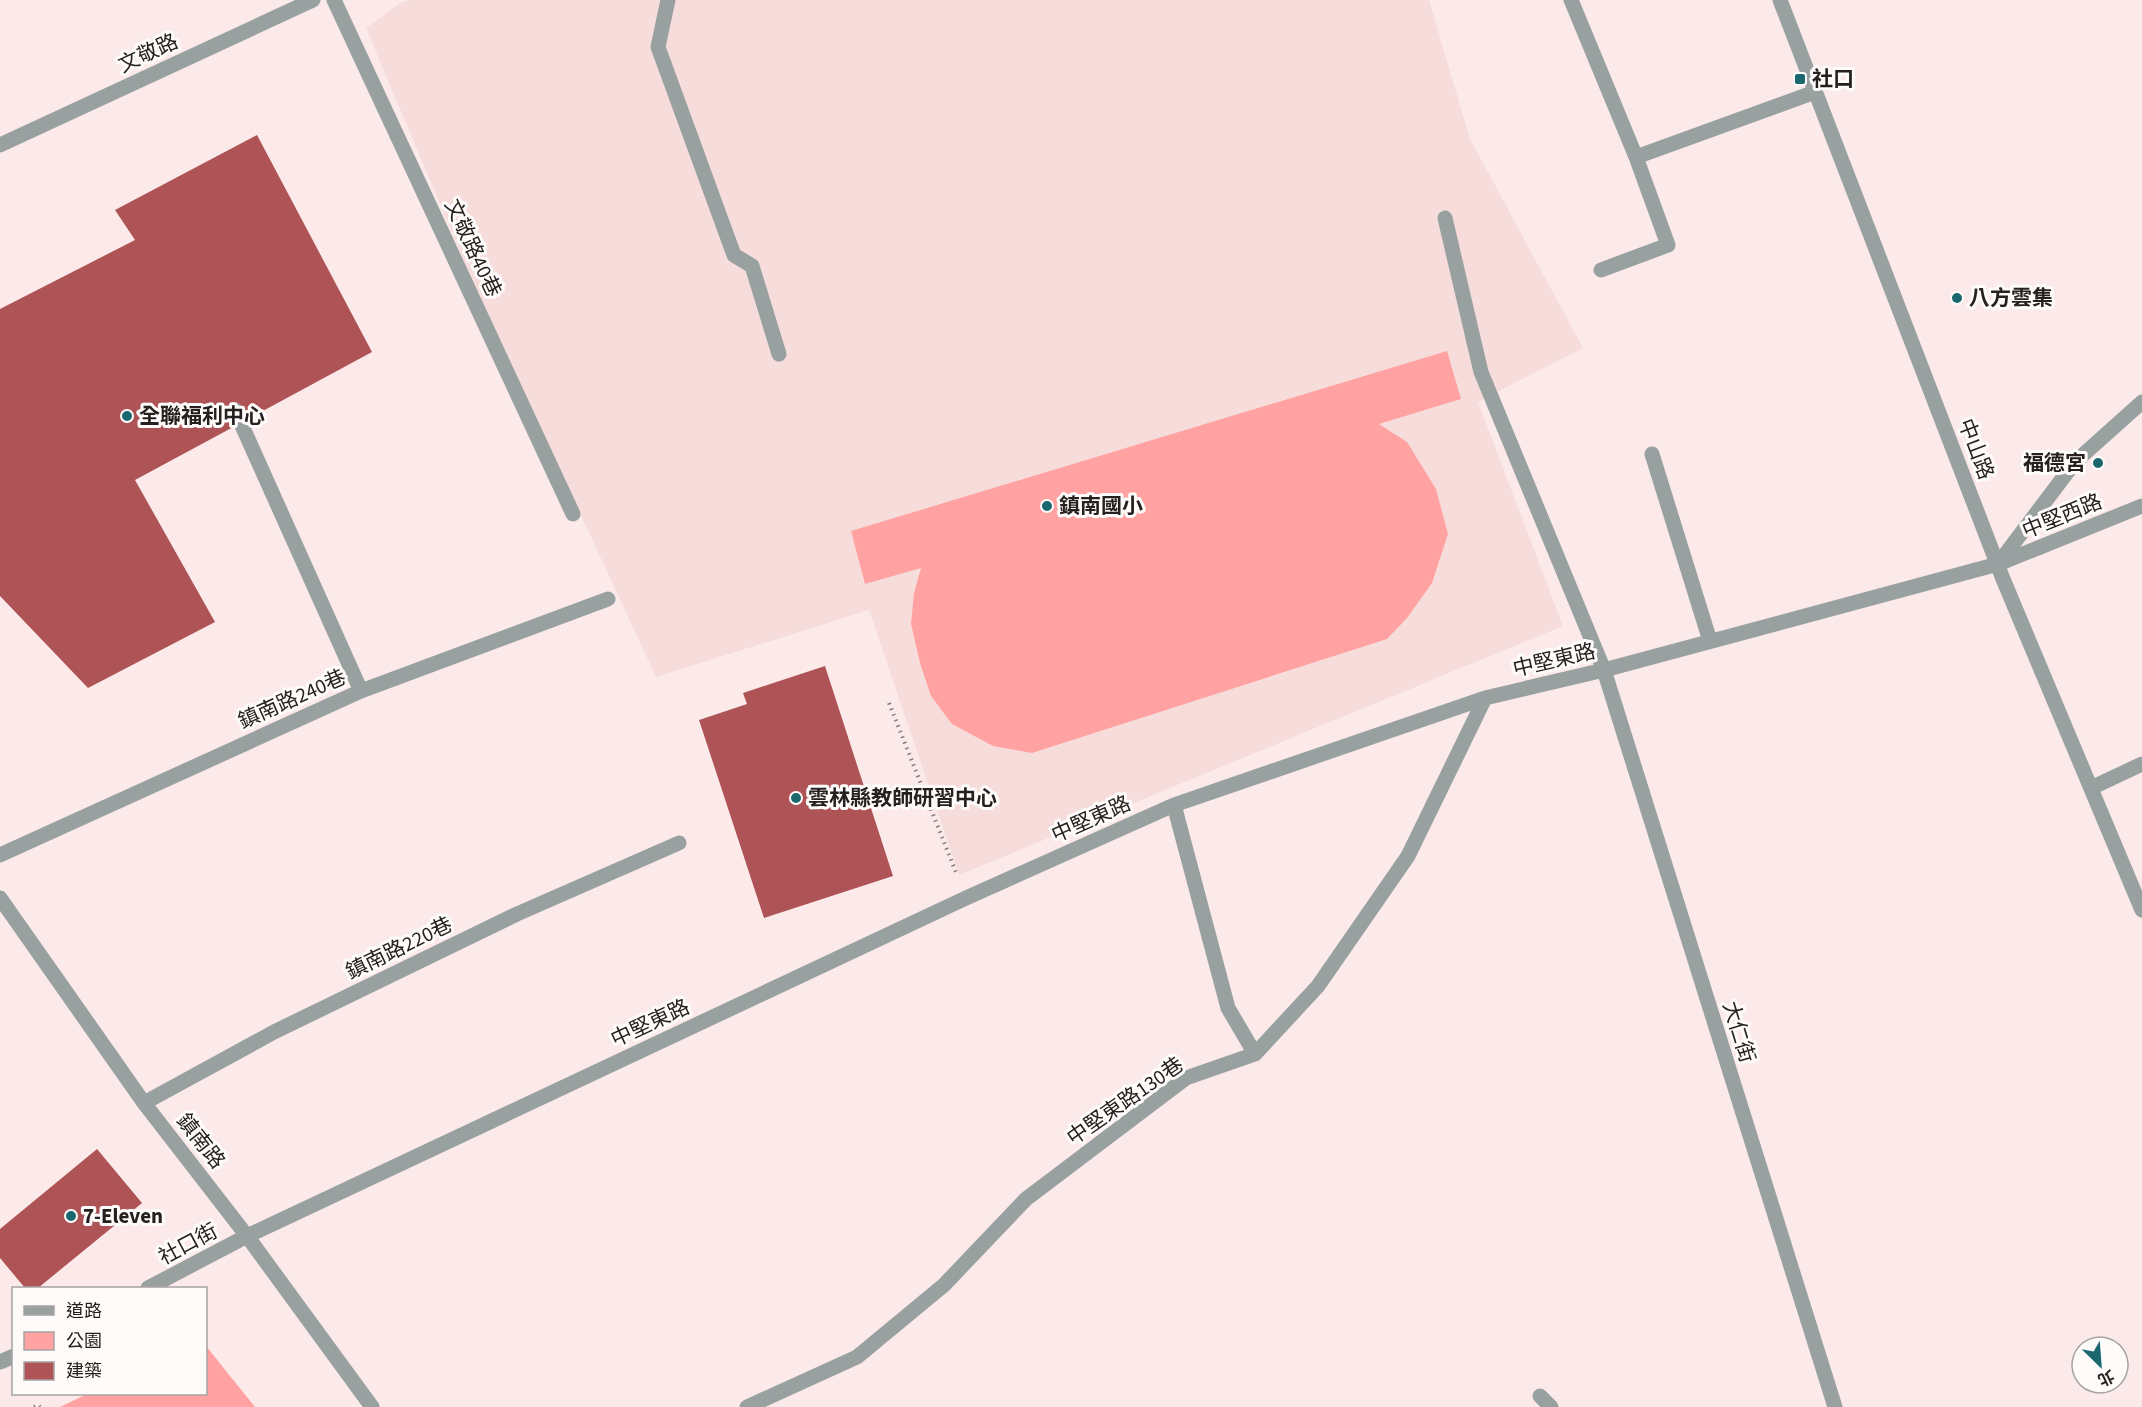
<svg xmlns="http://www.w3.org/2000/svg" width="2142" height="1407" viewBox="0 0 2142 1407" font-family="'Source Sans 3','Noto Sans TC',sans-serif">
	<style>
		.built { fill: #f6dddb }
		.green { fill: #ffa2a1 }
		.building { fill: #af5456 }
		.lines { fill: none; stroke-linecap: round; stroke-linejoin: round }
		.path { stroke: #887d7c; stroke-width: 4; stroke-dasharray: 1.5 4.5; stroke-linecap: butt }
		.minor { stroke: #98a0a0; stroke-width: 15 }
		.poi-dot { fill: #1a676e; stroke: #fefbfb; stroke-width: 2 }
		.labels { text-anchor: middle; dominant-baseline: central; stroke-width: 6; stroke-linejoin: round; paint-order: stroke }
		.street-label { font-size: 21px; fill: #262020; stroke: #fefbfb }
		.poi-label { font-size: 21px; font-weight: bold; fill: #262020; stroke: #fefbfb; text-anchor: start }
	</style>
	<rect width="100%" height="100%" fill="#fbeae9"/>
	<path class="built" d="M409,0h1020l41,139 113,209 -105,54 85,224 -604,249 -90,-265 -213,67 -182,-392 -108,-257 34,-25z"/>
	<path class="green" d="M1447,351l14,48 -82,25 28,18 29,47 12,45 -16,49 -25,35 -20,21 -355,114 -39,-7 -41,-22 -21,-28 -11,-33 -9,-39 3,-31 7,-25 -56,16 -14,-53z
		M206,1346l49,61h-195l27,-13h119z"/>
	<path class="building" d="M257,135l115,217 -237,128 80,142 -127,66 -88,-92v-287l135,-69 -20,-30z
		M825,666l68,210 -129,42 -65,-198 48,-16 -4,-11z
		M97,1149l45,54 -104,85h-13l-25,-30v-29z"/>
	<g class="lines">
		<path class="path" d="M889,703l68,172
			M34,1407l4,-2 2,2"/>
		<path class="minor" d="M334,0l239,514
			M668,0l-10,47 76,208 18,11 27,88
			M1571,0l65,157 32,88 -67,25
			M1780,0l223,579 139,331
			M0,145l313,-145
			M1636,157l179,-65
			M1445,218l36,154 123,298 231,737
			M235,410l126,281
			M1652,454l58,187
			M1998,564l77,-102 67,-60
			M2091,788l51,-24
			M1174,805l54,203 27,46
			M0,855l361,-164 247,-92
			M0,898l144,205 103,133 125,171
			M144,1103l130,-71 243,-118 162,-71
			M148,1288l99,-52 719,-338 208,-93 311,-107 119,-28 394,-106 144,-58
			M0,1362l14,-6
			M1540,1396l11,11
			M747,1407l110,-50 87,-72 82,-86 160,-121 69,-24 63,-68 90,-130 77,-158"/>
	</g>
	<g class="poi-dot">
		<rect x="1794" y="73" width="12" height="12" rx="3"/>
		<circle cx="1957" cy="298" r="6"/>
		<circle cx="127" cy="416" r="6"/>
		<circle cx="2098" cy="463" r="6"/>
		<circle cx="1047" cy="506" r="6"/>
		<circle cx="796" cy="798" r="6"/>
		<circle cx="71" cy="1216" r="6"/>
	</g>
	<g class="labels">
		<g class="street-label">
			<text transform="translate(148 53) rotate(-25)">文敬路</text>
			<text transform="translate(473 248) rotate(65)">文敬路40巷</text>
			<text transform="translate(1976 449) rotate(69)">中山路</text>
			<text transform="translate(2062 516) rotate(-22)">中堅西路</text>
			<text transform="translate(1554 660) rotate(-13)">中堅東路</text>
			<text transform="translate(292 699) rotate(-24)">鎮南路240巷</text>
			<text transform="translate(1091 819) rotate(-24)">中堅東路</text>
			<text transform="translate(399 948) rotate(-26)">鎮南路220巷</text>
			<text transform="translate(650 1023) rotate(-25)">中堅東路</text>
			<text transform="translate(1739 1032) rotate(73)">大仁街</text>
			<text transform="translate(1125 1101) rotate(-35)">中堅東路130巷</text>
			<text transform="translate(201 1141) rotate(52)">鎮南路</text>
			<text transform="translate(188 1244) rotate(-28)">社口街</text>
		</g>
		<g class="poi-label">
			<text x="1812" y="79">社口</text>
			<text x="1969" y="298">八方雲集</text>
			<text x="139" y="416">全聯福利中心</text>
			<text x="2086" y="463" text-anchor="end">福德宮</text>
			<text x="1059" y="506">鎮南國小</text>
			<text x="808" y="798">雲林縣教師研習中心</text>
			<text x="83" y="1216">7-Eleven</text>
		</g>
	</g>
	<rect x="12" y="1287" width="195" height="108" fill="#fefbfb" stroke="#a8a3a3" stroke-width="1.5"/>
	<rect x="24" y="1306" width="30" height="9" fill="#98a0a0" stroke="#a8a3a3" stroke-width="1.5"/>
	<text x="66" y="1317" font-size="18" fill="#262020">道路</text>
	<rect x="24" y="1332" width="30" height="18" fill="#ffa2a1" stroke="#a8a3a3" stroke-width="1.5"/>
	<text x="66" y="1347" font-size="18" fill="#262020">公園</text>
	<rect x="24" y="1362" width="30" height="18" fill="#af5456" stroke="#a8a3a3" stroke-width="1.5"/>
	<text x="66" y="1377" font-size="18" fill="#262020">建築</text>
	<g transform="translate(2100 1365) rotate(155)"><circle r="28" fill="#fefbfb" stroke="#a8a3a3" stroke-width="1.5"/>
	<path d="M0-4.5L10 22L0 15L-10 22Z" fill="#1a676e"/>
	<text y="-9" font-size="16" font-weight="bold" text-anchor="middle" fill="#262020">北</text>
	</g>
</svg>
